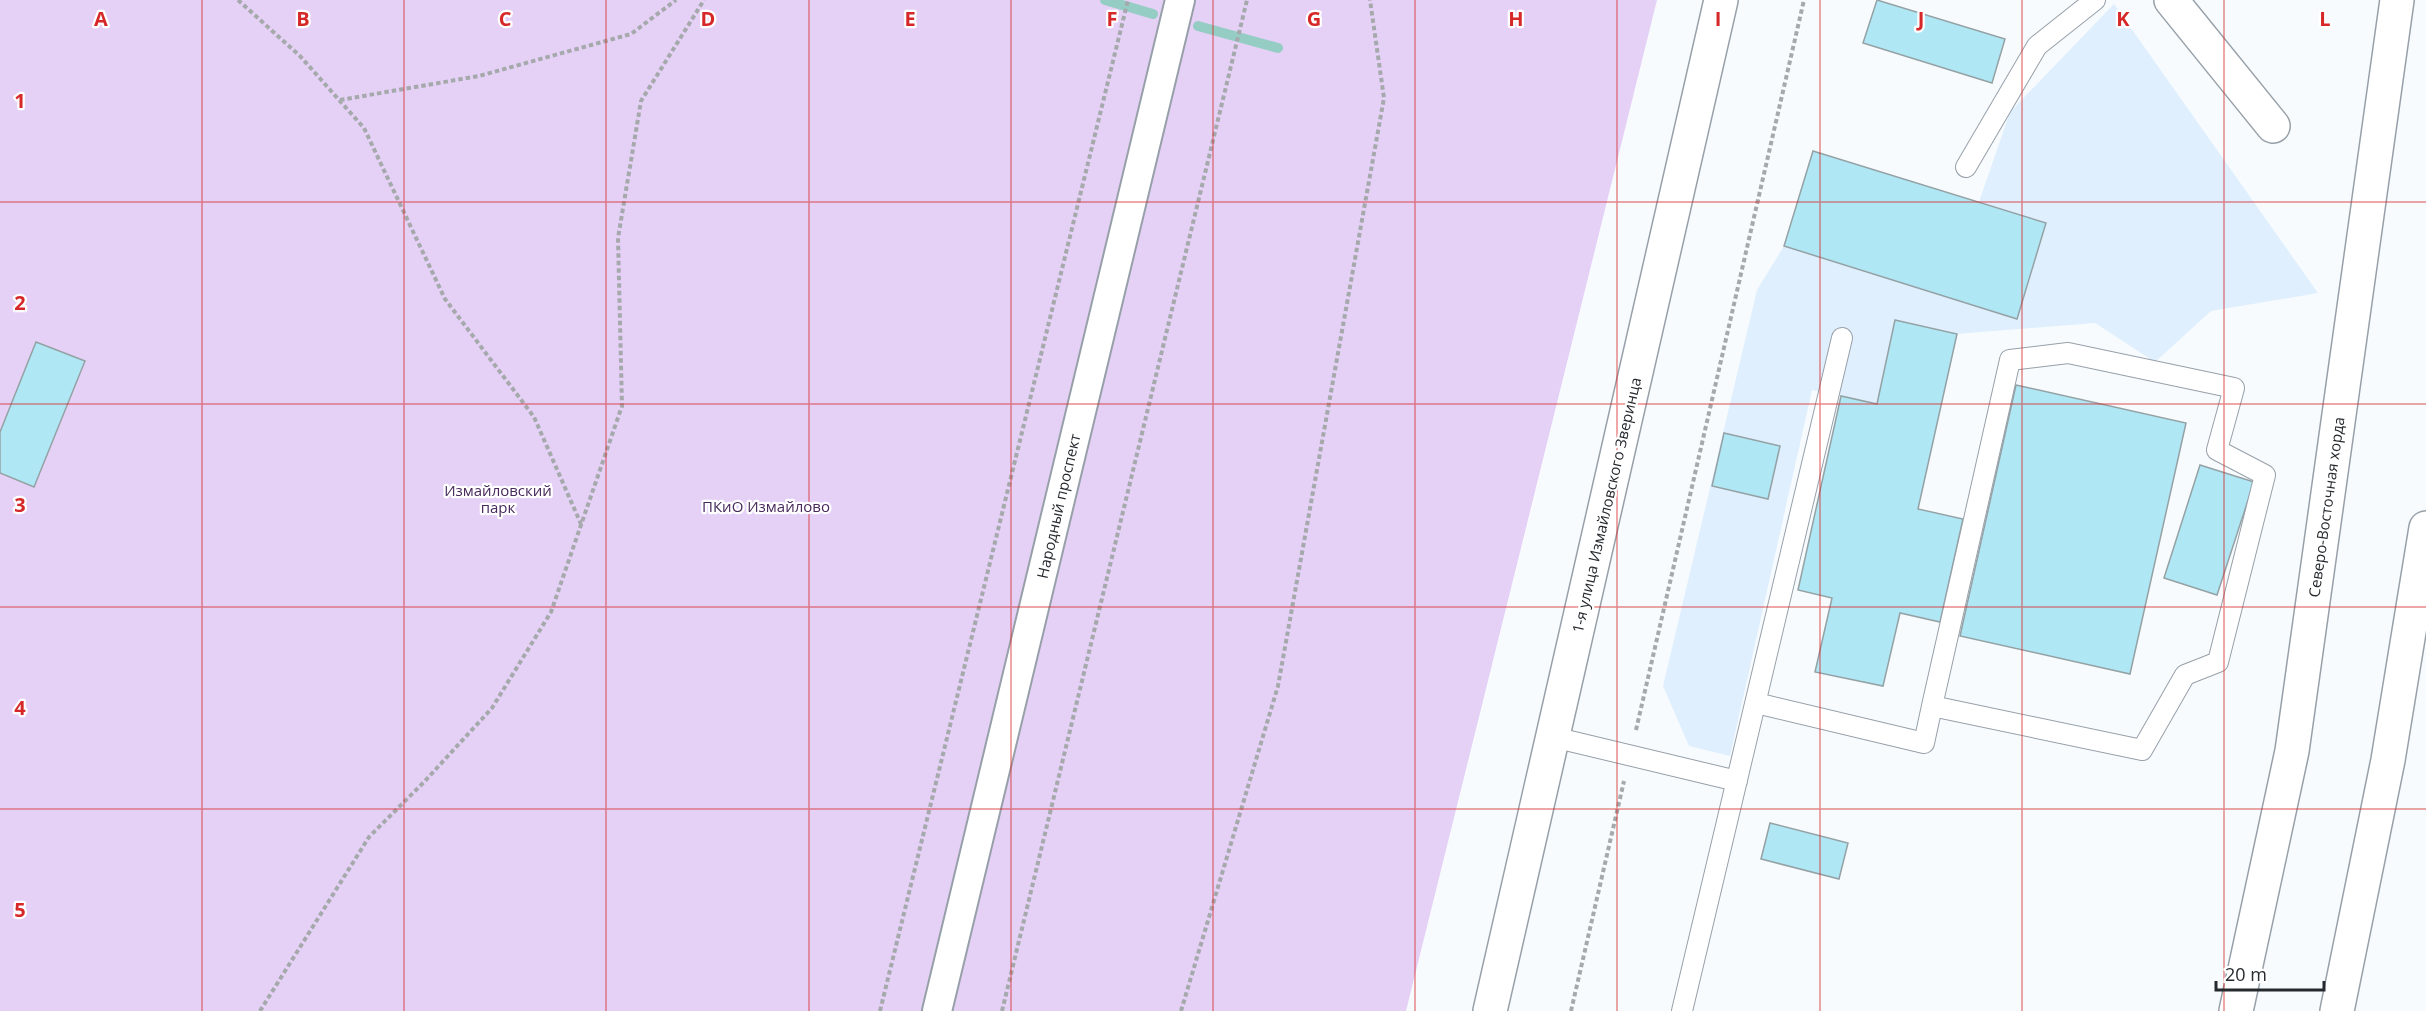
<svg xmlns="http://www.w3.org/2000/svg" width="2426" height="1011" viewBox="0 0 2426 1011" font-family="'Open Sans',sans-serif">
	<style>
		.built { fill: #dfeffe }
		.green { fill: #e5d1f6 }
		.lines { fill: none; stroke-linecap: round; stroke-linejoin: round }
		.stream { stroke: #95cdc5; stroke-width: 10 }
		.building { fill: #b0e7f5; stroke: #94a2a5; stroke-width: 1.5 }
		.service-casing { stroke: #97a0a9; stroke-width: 22 }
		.pedestrian-casing { stroke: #97a0a9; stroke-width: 32 }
		.minor-casing { stroke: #97a0a9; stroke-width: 36 }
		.tertiary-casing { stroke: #97a0a9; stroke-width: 36 }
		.primary-casing { stroke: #97a0a9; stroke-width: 36 }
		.path { stroke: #a5a9ac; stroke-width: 4; stroke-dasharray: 4.5 3; stroke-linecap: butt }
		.service { stroke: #fff; stroke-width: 20 }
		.pedestrian { stroke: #fff; stroke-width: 28 }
		.minor { stroke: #fff; stroke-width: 33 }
		.tertiary { stroke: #fff; stroke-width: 33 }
		.primary { stroke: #fff; stroke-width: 33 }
		.grid { fill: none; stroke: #d62828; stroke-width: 1.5; stroke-opacity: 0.55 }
		.labels { text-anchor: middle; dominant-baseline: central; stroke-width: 4.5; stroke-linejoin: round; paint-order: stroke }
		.park-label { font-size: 15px; fill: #472a5b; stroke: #fff }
		.street-label { font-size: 15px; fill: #26292d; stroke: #fff }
		.grid-label { font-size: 20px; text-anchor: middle; font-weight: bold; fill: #d62828; stroke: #fff; stroke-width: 4.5; stroke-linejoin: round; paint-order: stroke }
	</style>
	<rect width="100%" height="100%" fill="#f7fbfe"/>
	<path class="built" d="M2114,4l204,289 -107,18 -56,51 -60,-39 -138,11 -62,-14 -18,84 -65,-14 -82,366 -41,-10 -26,-60 94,-396 27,-44 233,72 29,-95 -67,-21 31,-90z"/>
	<path class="green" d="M0,0h1657l-251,1011h-1406z"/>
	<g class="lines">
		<path class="stream" d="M1105,0l48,14
			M1198,26l80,22"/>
	</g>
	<path class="building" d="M1877,0l128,39 -13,44 -129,-40z
		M1813,151l233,72 -29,96 -233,-73z
		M1895,320l62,14 -39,175 45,10 -23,103 -40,-9 -17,73 -68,-14 17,-74 -34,-8 43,-194 36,8z
		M36,342l49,19 -51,126 -34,-14v-41z
		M2016,385l170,38 -56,251 -170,-38z
		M1724,433l56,13 -12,53 -56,-13z
		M2200,465l54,17 -37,113 -53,-17z
		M1770,823l78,20 -9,36 -78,-20z"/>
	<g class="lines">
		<defs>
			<path id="service" d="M1966,167l71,-121 58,-46
				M1756,703l168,40 8,-37 210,44 43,-75 33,-13 47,-187 -48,-25 17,-62 -166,-35 -58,7 -78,346
				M1553,737l184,44
				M1682,1011l160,-673"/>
			<path id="pedestrian" d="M937,1011l243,-1011"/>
			<path id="minor" d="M2171,0l102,126"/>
			<path id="tertiary" d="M1490,1011l231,-1011"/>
			<path id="primary" d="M2236,1011l56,-260 105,-751
				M2337,1011l51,-251 38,-232"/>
		</defs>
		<use href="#service" class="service-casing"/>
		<use href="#pedestrian" class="pedestrian-casing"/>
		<use href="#minor" class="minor-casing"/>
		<use href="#tertiary" class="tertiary-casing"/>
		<use href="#primary" class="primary-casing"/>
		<path class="path" d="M238,0l62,56 64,72 81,171 89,118 47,107
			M340,100l139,-24 152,-42 45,-34
			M1636,730l168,-730
			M260,1011l109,-174 55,-55 68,-74 59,-96 71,-206 -4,-168 23,-137 63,-101
			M880,1011l248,-1011
			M1002,1011l245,-1011
			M1181,1011l97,-325 106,-588 -14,-98
			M1571,1011l53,-230"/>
		<use href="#service" class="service"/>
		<use href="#pedestrian" class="pedestrian"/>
		<use href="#minor" class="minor"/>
		<use href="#tertiary" class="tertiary"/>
		<use href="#primary" class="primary"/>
	</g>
	<path class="grid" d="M202,0v1011M404,0v1011M606,0v1011M809,0v1011M1011,0v1011M1213,0v1011M1415,0v1011M1617,0v1011M1820,0v1011M2022,0v1011M2224,0v1011M0,202h2426M0,404h2426M0,607h2426M0,809h2426"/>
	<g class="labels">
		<g class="park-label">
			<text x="498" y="490">Измайловский<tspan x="498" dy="17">парк</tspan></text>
			<text x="766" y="506">ПКиО Измайлово</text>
		</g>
		<g class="street-label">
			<text transform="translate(1606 505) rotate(-77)">1-я улица Измайловского Зверинца</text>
			<text transform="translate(1058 506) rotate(-77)">Народный проспект</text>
			<text transform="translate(2326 507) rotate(-82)">Северо-Восточная хорда</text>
		</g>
	</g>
	<g class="grid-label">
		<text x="101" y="26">A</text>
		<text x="303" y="26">B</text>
		<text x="505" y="26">C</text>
		<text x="708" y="26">D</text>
		<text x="910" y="26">E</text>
		<text x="1112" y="26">F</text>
		<text x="1314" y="26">G</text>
		<text x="1516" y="26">H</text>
		<text x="1718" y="26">I</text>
		<text x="1921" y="26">J</text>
		<text x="2123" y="26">K</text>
		<text x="2325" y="26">L</text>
		<text x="20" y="108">1</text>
		<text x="20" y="310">2</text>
		<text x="20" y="512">3</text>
		<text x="20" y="715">4</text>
		<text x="20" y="917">5</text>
	</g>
	<path d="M2216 981v9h108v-9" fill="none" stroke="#26292d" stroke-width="3"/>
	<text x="2225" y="981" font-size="18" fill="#26292d" stroke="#ffffff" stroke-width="4.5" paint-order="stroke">20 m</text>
</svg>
